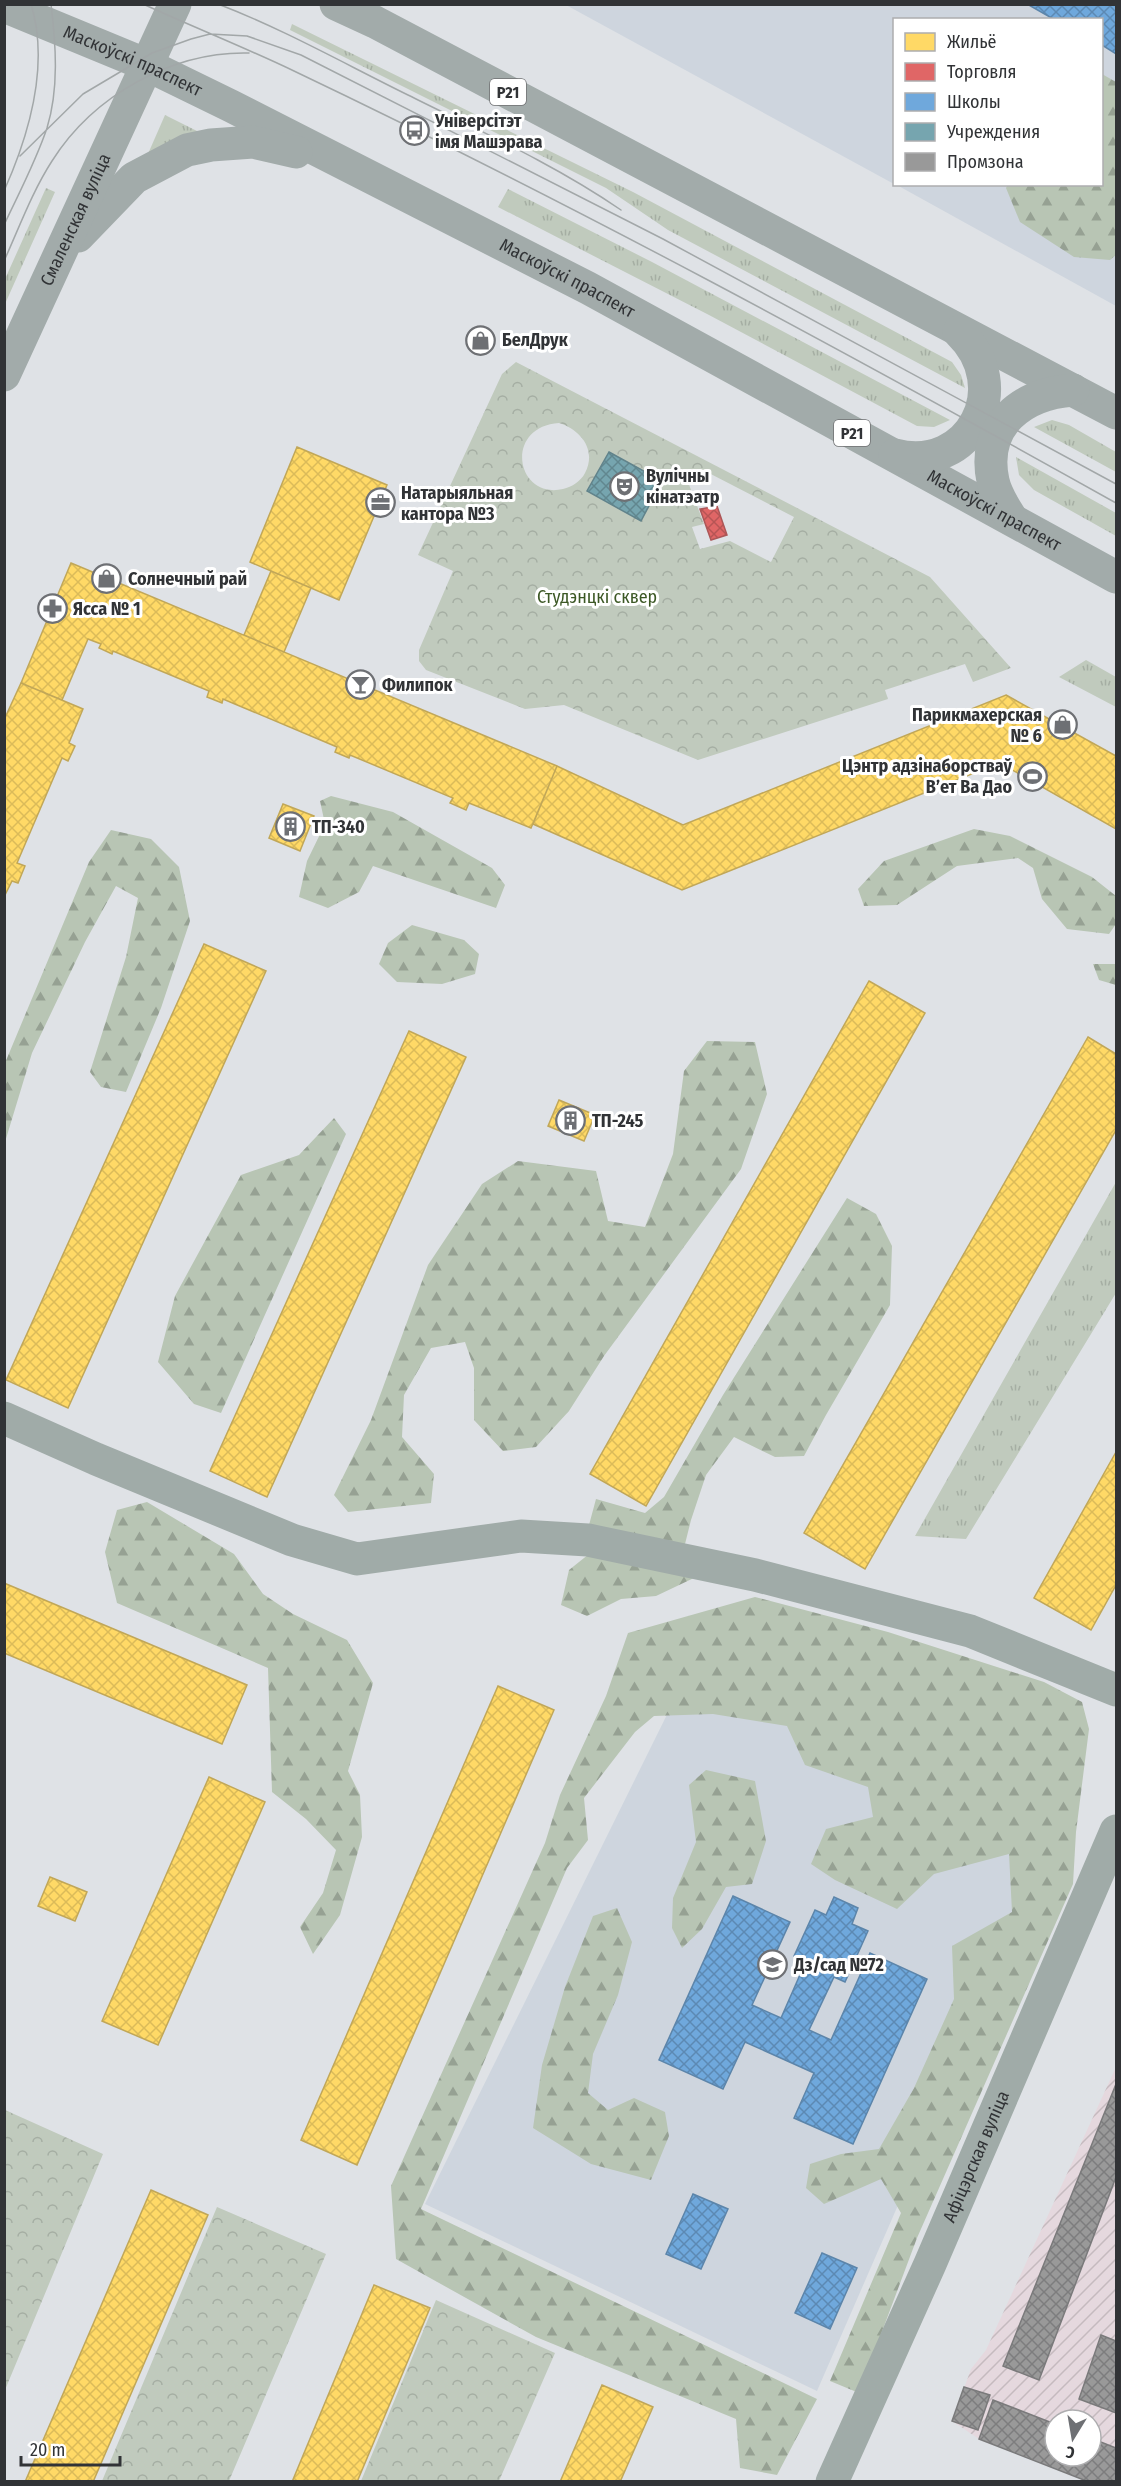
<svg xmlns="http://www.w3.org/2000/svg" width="1121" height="2486" viewBox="0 0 1121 2486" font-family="'Fira Sans Condensed',sans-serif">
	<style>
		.industrial { fill: url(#industrial-furrows); fill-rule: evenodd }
		.built { fill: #ced5de }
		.grass { fill: url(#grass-tufts) }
		.forest { fill: url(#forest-firs) }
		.park { fill: url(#park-crowns); fill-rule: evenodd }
		.homes { fill: url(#homes-cross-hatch); stroke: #c1a758; stroke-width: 1.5 }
		.shops { fill: url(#shops-cross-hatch); stroke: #ac5758; stroke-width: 1.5 }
		.schools { fill: url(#schools-cross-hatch); stroke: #5c85aa; stroke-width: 1.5 }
		.public { fill: url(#public-cross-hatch); stroke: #61838b; stroke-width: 1.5 }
		.industry { fill: url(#industry-cross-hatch); stroke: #7a7a7b; stroke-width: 1.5 }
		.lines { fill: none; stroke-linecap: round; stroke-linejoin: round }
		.minor { stroke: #a0aba8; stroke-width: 33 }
		.major { stroke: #a2abaa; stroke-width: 33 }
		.tram { stroke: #a2a7a8; stroke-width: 1.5 }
		.labels { text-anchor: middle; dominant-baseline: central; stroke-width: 6; stroke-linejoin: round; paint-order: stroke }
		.shield { fill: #fff; stroke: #6f7072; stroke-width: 1.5 }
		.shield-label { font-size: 16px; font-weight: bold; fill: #313336 }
		.street-label { font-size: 18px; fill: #313336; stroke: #fff }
		.poi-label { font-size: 18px; font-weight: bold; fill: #313336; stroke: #fff; text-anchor: start }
		.park-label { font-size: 18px; fill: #3c5825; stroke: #fff }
	</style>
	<defs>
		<pattern id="industrial-furrows" width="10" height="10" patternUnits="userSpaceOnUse" patternTransform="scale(1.5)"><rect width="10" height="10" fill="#e5d8de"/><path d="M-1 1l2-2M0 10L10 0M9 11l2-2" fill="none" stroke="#c5babf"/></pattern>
		<pattern id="grass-tufts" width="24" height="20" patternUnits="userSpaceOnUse" patternTransform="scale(1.5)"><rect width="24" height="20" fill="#c0cabd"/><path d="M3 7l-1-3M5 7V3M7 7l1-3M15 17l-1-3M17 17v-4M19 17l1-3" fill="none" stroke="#a5aea3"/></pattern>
		<pattern id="forest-firs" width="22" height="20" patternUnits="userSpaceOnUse" patternTransform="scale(1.5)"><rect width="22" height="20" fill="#b8c5b4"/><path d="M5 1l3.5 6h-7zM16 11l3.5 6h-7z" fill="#96a193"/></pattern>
		<pattern id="park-crowns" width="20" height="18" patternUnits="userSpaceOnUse" patternTransform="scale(1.5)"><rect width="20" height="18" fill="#c0cabd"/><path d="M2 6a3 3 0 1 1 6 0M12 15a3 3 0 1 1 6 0" fill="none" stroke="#a5aea3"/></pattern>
		<pattern id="homes-cross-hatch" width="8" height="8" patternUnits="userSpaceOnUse" patternTransform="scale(1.5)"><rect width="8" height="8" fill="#ffd966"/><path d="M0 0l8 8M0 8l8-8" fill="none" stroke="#dbbb59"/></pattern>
		<pattern id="shops-cross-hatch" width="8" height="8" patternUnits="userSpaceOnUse" patternTransform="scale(1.5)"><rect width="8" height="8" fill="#e06666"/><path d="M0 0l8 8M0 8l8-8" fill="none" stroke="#b65555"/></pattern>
		<pattern id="schools-cross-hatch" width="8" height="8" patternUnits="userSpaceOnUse" patternTransform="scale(1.5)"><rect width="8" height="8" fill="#6fa8dc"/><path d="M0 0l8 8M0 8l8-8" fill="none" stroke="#5c89b3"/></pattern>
		<pattern id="public-cross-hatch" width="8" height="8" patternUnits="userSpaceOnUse" patternTransform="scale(1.5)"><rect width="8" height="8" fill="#76a5af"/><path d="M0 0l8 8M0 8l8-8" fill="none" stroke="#61878f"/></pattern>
		<pattern id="industry-cross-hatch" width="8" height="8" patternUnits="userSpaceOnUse" patternTransform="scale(1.5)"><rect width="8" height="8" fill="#999"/><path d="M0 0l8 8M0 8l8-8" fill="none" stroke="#7d7d7e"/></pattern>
	</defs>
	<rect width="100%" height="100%" fill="#dfe2e6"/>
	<path class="industrial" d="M1116,2067v414h-27l-110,-42 -27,-18 19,-52 15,-19zM1055,2420h36v36h-36z"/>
	<path class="built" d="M566,5h550v301l-221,-122h207v-164h-208v164z
		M695,1658l367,171 -245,562 -392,-187z"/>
	<path class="grass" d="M292,24l341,168 319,170 9,13 4,13 -297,-158 -62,-42 -316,-158z
		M165,115l40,20 -61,28z
		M46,188l9,4 -50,112v-25z
		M508,189l144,73 298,158 -16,7 -17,-1 -208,-111 -211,-108z
		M1052,420l17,5 47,27v20l-82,-45z
		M1016,457l100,56v23l-82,-46 -15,-15z
		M1086,660l30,17v30l-57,-30z
		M1116,1182v111l-150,246 -51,-3z"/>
	<path class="forest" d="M1102,74l14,8v173l-6,5 -36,-3 -54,-35 -14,-34 2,-4h94z
		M331,796l62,16 99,56 13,17 -9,23 -123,-42 -14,26 -31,16 -29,-11 8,-36 18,-37 -5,-23z
		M974,829l36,7 82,41 24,19v28l-7,10 -42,-5 -25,-30 -9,-31 -15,-10 -61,8 -60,39 -33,1 -6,-17 26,-28z
		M111,830l40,9 28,28 11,54 -29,87 -35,84 -25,-5 -11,-15 36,-115 12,-59 -22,-12 -31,56 -53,111 -27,89v-79l84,-201z
		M412,925l52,15 15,14 -4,20 -33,10 -45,-2 -18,-18 9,-21z
		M1093,964h23v21l-17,-5z
		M707,1041l48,1 12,52 -26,75 -137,187 -35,55 -33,36 -33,4 -29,-31v-52l-9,-26 -34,6 -27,47 -2,42 32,37 -3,29 -83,9 -14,-17 37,-75 57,-155 54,-81 36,-23 78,10 12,50 37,6 28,-73 11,-83z
		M334,1118l12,16 -125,279 -27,-9 -36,-42 17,-66 66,-121 58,-20z
		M847,1198l29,16 16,32 -2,59 -64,110 -22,41 -29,1 -41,-20 -28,38 -15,45 -7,28 -95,-23 7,-26 49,14 19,-16 59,-102z
		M147,1502l87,52 29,40 30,20 54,26 26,43 -25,88 12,24 2,42 -22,78 -27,39 -13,-27 23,-34 13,-43 -30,-31 -34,-27 -4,-124 -151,-65 -12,-51 12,-42z
		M589,1554l107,23 -40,19 -35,3 -34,17 -26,-11 8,-35z
		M755,1597l133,35 156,50 38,20 7,27 -13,103 -3,52 -156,354 -58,155 -29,-12 71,-168 -20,-34 -57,25 -18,-16 4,-24 31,-10 38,-5 35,-61 40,-89 -2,-53 60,-34 -3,-58 -75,20 -37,35 -62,-29 -24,-16 15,-35 47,-12 -5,-30 -63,-22 -18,-39 -74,-12 -59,2 -19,16 -51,66 4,42 -21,28 -146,341 396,190 -40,76 -37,-7 -4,-49 -200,-82 -140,-78 -5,-73 154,-343 15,-48 46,-99 22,-63z
		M706,1770l49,11 11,60 -14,43 -26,3 -24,42 -20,19 -10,-20 1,-30 23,-56 -7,-57z
		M617,1908l15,34 -14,53 -25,59 -5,39 20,17 26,-12 31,14 4,24 -18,44 -60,-16 -58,-36 9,-63 23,-78 28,-71z"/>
	<path class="park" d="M516,362l414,215 81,91 -38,14 -8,-18 -80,26 3,9 -190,61 -134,-55 -39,4 -99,-39 -7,-9v-11l34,-79 -35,-16 84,-181zM559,423c22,7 38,27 26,50 -4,8 -13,14 -22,16 -47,11 -60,-62 -4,-66zM703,470l91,47 -23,45 -41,-21 -30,8 -8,-22 12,-3 -19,-50z
		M5,2110l98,44 -98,236z
		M217,2207l109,47 -97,227h-127z
		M436,2300l119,53 -56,128h-138z"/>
	<path class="homes" d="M297,447l90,38 -48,115 -89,-38z
		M71,563l486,203 -26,62 -62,-25 -3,7 -16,-7 3,-5 -103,-43 -1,3 -14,-6 2,-5 -114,-48 -1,4 -15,-6 2,-6 -96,-40 -1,3 -13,-6 2,-4 -13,-5 -26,61 -41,-17z
		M271,571l40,17 -27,64 -40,-17z
		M21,683l62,26 -14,34 6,3 -7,15 -6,-3 -45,105 8,3 -7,17 -6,-2 -8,16v-177z
		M1006,695l110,61v73l-109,-62h-18l-307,123 -149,-66 24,-58 126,59z
		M283,804l31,12 -14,35 -31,-13z
		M204,944l62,27 -198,437 -62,-28z
		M869,981l56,32 -279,493 -56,-32z
		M409,1031l57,26 -199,440 -57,-26z
		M1088,1037l28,17v76l-251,439 -61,-36z
		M559,1100l36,15 -11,26 -36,-15z
		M1116,1452v133l-25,45 -57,-32z
		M4,1583l243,102 -25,59 -218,-91z
		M498,1686l56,24 -197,455 -56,-25z
		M209,1777l56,25 -107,243 -56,-24z
		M50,1877l37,15 -12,29 -37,-15z
		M151,2190l57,25 -115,267h-68z
		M374,2285l56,23 -73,174h-65z
		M602,2385l51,22 -33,75h-60z"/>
	<path class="shops" d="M717,506l10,29 -16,5 -11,-31z"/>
	<path class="schools" d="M1027,4h89v50l-14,-9v-25h-47z
		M733,1896l57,26 -38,83 29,13 25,-57 -12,-5 21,-46 11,5 8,-18 24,11 -6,16 16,7 -23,51 -11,-5 -25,53 22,10 39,-87 57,26 -74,165 -59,-26 20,-45 -69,-31 -22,47 -64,-29z
		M693,2194l35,15 -27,60 -35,-15z
		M822,2253l35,15 -27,61 -35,-16z"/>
	<path class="public" d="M609,452l53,29 -21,40 -54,-30z"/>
	<path class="industry" d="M1116,2084v93l-77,203 -36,-14z
		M1101,2335l15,6v72l-37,-14z
		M964,2387l26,8 -12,35 -26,-9z
		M993,2400l62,24v32h36v-18l25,10v34h-27l-110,-43z"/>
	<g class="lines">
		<g class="minor">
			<path d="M4,1418l92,41 196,81 65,19 164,-23 67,4 167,35 215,56 146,59"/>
			<path id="s1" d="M832,2482l98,-218 186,-433"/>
		</g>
		<g class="major">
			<path d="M336,4l39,18 741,391"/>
			<path id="s2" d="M4,6l143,59 84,41 357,182 528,289"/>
			<path d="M78,236l56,-58 53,-28 24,-5 42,-3 43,10"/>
			<path id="s3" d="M4,375l171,-371"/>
			<path d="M895,455c75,19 121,-68 64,-123"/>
			<path d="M1011,518c-7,-11 -15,-23 -18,-37 -12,-56 29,-87 80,-91"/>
		</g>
		<path class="tram" d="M143,4c50,23 101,43 151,67 279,133 552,281 822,432
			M218,4c65,25 127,60 190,91 72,36 146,69 213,115
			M20,156l63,-62 69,-41 39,-14 19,-5 37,2 54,19 362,184 453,245
			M4,191c25,-56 46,-125 27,-187
			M4,225c15,-32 32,-64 43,-97 12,-39 9,-83 4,-124
			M4,261c15,-33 28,-69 48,-100 41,-65 120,-110 197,-108"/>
	</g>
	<defs>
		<symbol id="bus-ring" viewBox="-11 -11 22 22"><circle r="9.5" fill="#fff" stroke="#6e7074" stroke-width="1.5"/><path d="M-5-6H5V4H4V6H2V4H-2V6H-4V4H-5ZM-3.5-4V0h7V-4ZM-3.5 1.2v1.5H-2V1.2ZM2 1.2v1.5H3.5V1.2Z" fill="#6e7074"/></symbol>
		<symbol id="shop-ring" viewBox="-11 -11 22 22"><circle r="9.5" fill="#fff" stroke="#6e7074" stroke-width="1.5"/><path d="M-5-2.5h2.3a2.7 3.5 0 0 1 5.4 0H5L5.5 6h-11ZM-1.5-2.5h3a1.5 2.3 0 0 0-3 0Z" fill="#6e7074"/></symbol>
		<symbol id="theatre-ring" viewBox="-11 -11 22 22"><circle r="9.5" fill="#fff" stroke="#6e7074" stroke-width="1.5"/><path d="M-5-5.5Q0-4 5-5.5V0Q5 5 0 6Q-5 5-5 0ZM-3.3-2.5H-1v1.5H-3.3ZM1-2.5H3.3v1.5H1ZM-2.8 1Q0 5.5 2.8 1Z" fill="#6e7074"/></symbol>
		<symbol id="office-ring" viewBox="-11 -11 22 22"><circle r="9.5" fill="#fff" stroke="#6e7074" stroke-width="1.5"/><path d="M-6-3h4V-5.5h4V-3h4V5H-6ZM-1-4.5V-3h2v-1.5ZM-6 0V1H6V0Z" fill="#6e7074"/></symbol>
		<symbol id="pharmacy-ring" viewBox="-11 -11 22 22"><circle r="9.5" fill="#fff" stroke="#6e7074" stroke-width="1.5"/><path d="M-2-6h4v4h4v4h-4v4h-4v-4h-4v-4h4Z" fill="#6e7074"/></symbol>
		<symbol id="bar-ring" viewBox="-11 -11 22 22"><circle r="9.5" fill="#fff" stroke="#6e7074" stroke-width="1.5"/><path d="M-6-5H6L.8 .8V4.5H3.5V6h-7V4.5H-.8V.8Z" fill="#6e7074"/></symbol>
		<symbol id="stadium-ring" viewBox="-11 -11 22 22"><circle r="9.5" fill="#fff" stroke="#6e7074" stroke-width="1.5"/><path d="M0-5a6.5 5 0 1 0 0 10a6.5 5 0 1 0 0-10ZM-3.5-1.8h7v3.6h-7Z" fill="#6e7074"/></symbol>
		<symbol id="building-ring" viewBox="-11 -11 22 22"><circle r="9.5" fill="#fff" stroke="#6e7074" stroke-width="1.5"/><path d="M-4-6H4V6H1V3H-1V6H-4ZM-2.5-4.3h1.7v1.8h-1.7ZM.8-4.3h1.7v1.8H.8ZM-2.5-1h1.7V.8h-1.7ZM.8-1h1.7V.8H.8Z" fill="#6e7074"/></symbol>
		<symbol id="school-ring" viewBox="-11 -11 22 22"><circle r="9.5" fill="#fff" stroke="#6e7074" stroke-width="1.5"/><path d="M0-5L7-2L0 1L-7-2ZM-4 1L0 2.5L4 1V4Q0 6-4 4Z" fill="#6e7074"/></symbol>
	</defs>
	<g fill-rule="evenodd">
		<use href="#bus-ring" x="398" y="114" width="33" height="33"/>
		<use href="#shop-ring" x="464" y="324" width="33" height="33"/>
		<use href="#theatre-ring" x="608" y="470" width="33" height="33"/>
		<use href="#office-ring" x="364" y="486" width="33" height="33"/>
		<use href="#shop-ring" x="90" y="562" width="33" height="33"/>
		<use href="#pharmacy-ring" x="36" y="592" width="33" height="33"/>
		<use href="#bar-ring" x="344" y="668" width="33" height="33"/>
		<use href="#shop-ring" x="1046" y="708" width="33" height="33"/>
		<use href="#stadium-ring" x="1016" y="760" width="33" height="33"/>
		<use href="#building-ring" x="274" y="810" width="33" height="33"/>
		<use href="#building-ring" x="554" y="1104" width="33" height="33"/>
		<use href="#school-ring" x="756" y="1948" width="33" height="33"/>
	</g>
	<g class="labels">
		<g class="shield">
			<rect x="490" y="79" width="36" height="26" rx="4.5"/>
			<rect x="834" y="420" width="36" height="26" rx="4.5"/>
		</g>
		<g class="shield-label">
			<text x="508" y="92">Р21</text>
			<text x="852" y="433">Р21</text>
		</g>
		<g class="street-label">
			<text stroke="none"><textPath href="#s2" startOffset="140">Маскоўскі праспект</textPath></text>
			<text stroke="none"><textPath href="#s3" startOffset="171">Смаленская вуліца</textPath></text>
			<text stroke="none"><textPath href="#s2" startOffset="626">Маскоўскі праспект</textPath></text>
			<text stroke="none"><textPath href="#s2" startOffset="1112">Маскоўскі праспект</textPath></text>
			<text stroke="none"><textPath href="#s1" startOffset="356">Афіцэрская вуліца</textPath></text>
		</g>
		<g class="poi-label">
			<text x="435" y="121">Універсітэт<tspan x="435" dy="21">імя Машэрава</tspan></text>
			<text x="502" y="340">БелДрук</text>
			<text x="646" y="476">Вулічны<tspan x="646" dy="21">кінатэатр</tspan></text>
			<text x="401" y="493">Натарыяльная<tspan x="401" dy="21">кантора №3</tspan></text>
			<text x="128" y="579">Солнечный рай</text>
			<text x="73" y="609">Ясса № 1</text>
			<text x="382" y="685">Филипок</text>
			<text x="1042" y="715" text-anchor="end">Парикмахерская<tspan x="1042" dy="21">№ 6</tspan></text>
			<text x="1012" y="766" text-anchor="end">Цэнтр адзінаборстваў<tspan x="1012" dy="21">Вʼет Ва Дао</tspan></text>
			<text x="312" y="827">ТП-340</text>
			<text x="592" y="1121">ТП-245</text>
			<text x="794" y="1965">Дз/сад №72</text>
		</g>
		<g class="park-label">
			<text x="597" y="597">Студэнцкі сквер</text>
		</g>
	</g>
	<rect width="1121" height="2486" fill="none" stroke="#313336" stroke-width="12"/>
	<rect x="893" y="18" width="210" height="168" fill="#ffffff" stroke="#adadaf" stroke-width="1.5"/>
	<rect x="905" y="33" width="30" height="18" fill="#ffd966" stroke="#adadaf" stroke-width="1.5"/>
	<text x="947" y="48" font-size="18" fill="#313336">Жильё</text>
	<rect x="905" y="63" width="30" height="18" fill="#e06666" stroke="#adadaf" stroke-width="1.5"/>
	<text x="947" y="78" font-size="18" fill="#313336">Торговля</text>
	<rect x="905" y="93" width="30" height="18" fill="#6fa8dc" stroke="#adadaf" stroke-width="1.5"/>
	<text x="947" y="108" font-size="18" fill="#313336">Школы</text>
	<rect x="905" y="123" width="30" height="18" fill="#76a5af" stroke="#adadaf" stroke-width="1.5"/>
	<text x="947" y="138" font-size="18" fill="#313336">Учреждения</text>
	<rect x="905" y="153" width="30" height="18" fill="#999999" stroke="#adadaf" stroke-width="1.5"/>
	<text x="947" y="168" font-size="18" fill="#313336">Промзона</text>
	<g transform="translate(1073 2438) rotate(191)"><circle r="28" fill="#ffffff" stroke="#adadaf" stroke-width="1.5"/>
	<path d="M0-4.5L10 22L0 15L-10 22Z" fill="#6e7074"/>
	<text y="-9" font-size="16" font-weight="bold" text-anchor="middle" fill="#313336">С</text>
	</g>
	<path d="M21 2456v9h99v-9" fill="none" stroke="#313336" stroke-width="3"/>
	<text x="30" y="2456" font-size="18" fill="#313336" stroke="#ffffff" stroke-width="4.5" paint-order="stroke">20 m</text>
</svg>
